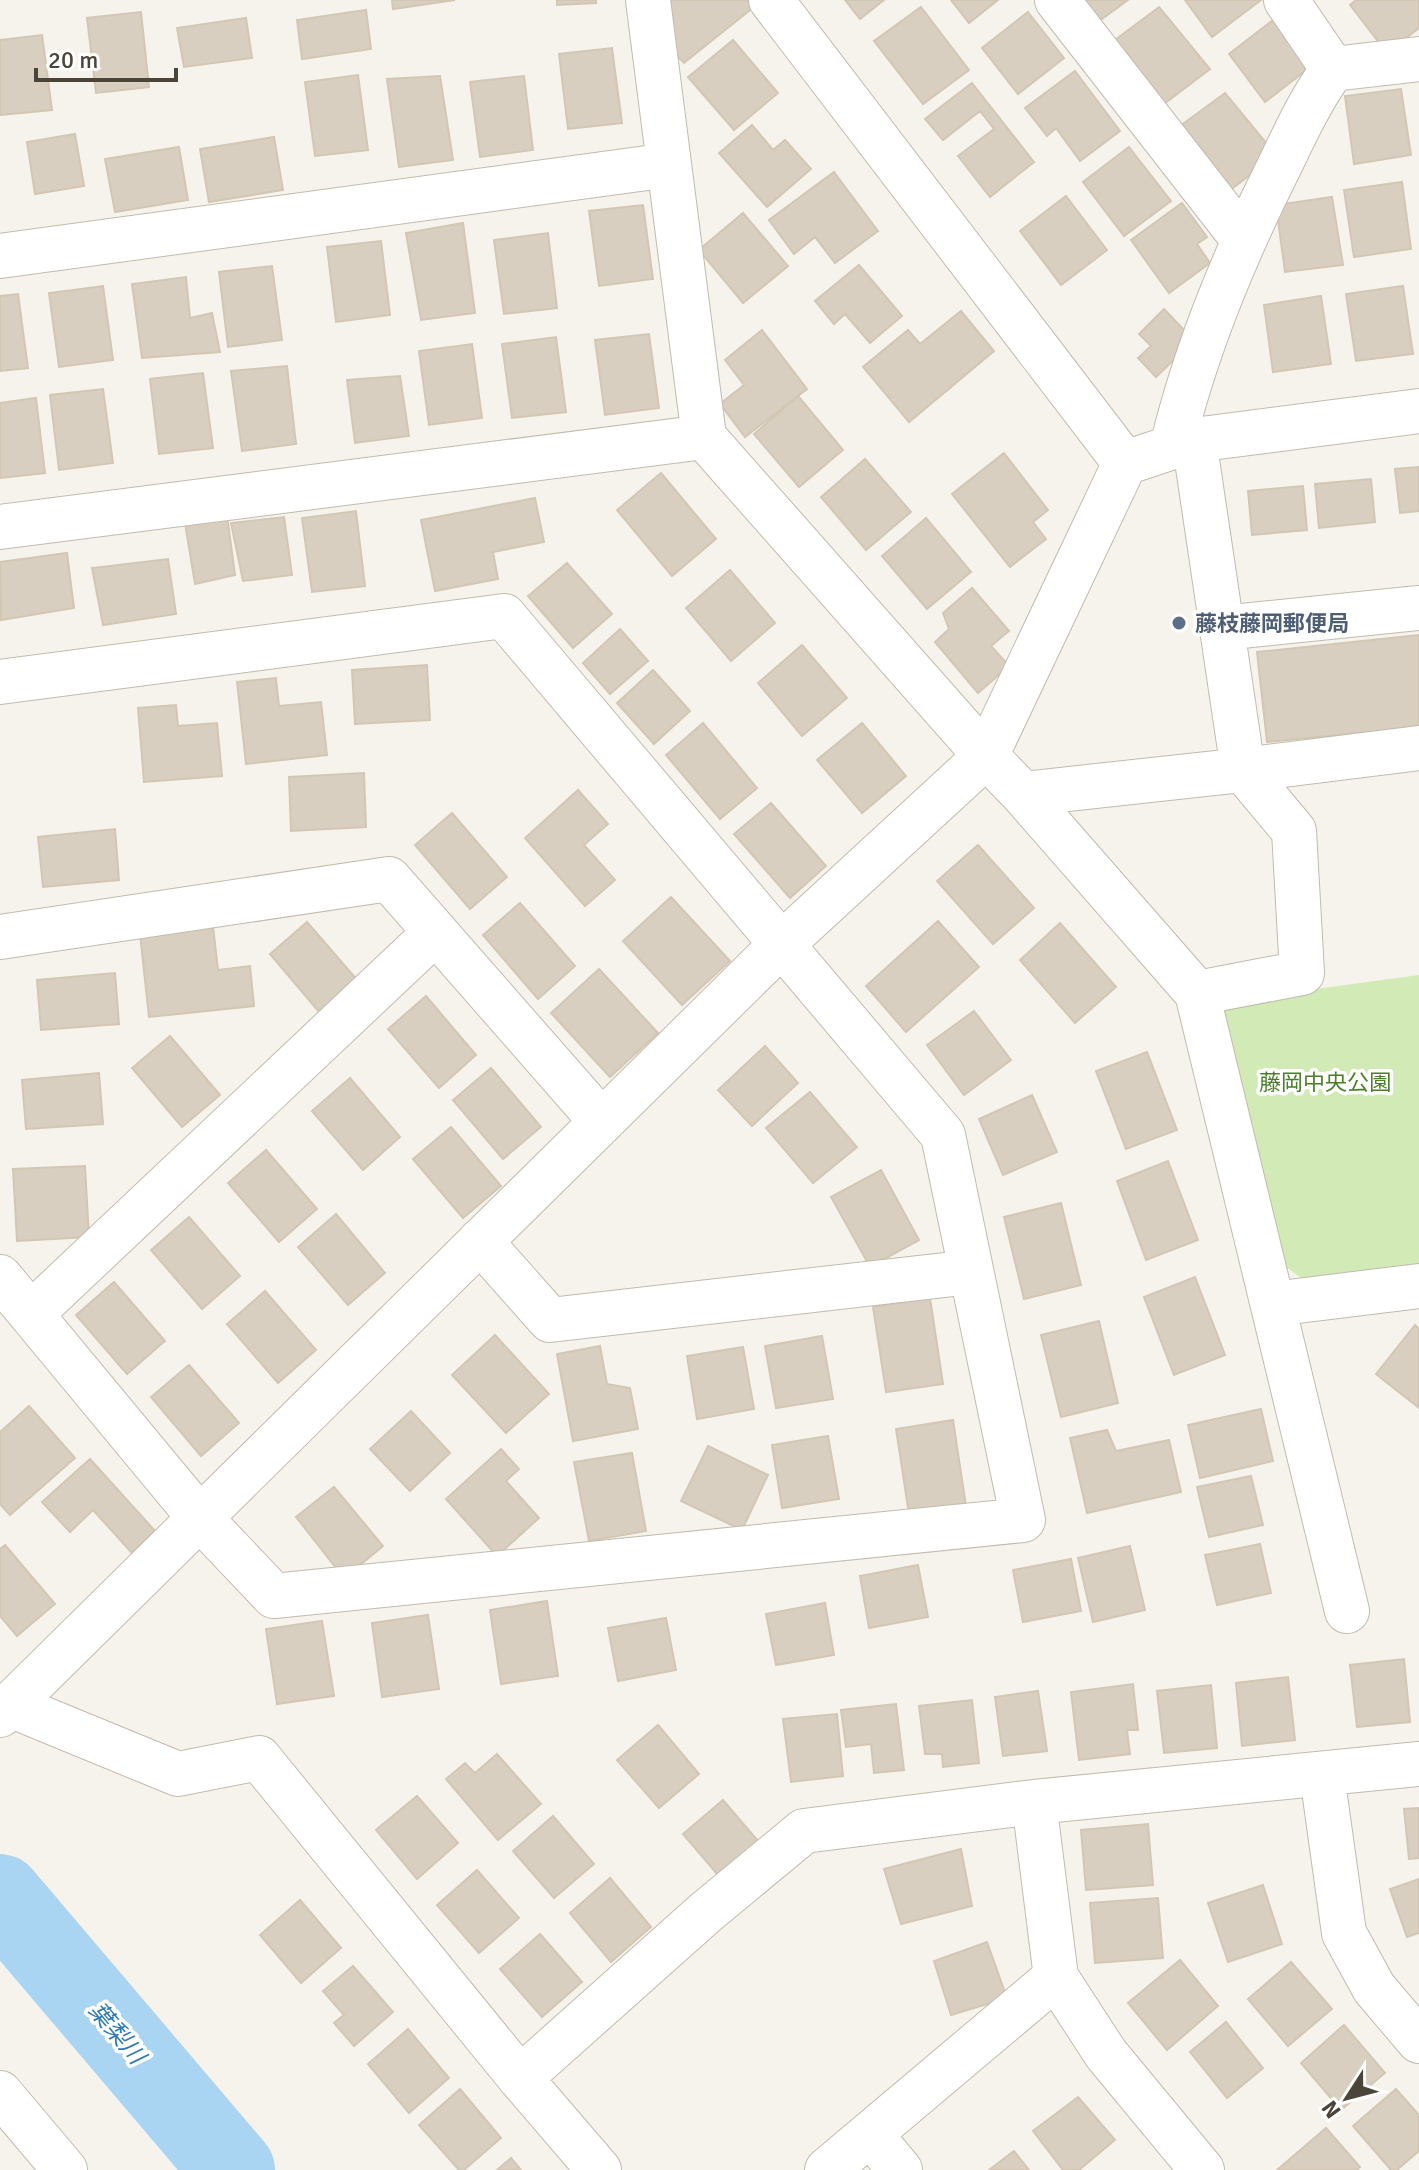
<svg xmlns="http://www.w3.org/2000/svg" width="1419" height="2170" viewBox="0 0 1419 2170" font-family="Signika,'Noto Sans JP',sans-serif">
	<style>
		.green { fill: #d2eab5 }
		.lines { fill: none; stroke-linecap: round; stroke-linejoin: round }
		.river { stroke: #a9d4f2; stroke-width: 84 }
		.building { fill: #d8cfc1; stroke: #d3c7b4; stroke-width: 2 }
		.minor-casing { stroke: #c2bbae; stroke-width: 46 }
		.minor { stroke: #fff; stroke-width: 44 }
		.service-dot { fill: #5c6f8a; stroke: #fff; stroke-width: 3 }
		.labels { text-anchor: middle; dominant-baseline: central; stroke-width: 7; stroke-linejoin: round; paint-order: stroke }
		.service-label { font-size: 22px; font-weight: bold; fill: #4e5e75; stroke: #fff; text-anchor: start }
		.park-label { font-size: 22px; fill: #4a7f2a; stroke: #fff }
		.water-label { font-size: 24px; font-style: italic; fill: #2e7ab2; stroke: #fff }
	</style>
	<rect width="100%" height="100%" fill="#f6f3ec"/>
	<path class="green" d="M1419,975v292l-114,14 -28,-21 -62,-236 12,-23z"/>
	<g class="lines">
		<path class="river" d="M0,1896l233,274"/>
	</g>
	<path class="building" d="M392,0h63l-62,9z
		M557,0h39v3l-39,2z
		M666,0h81l7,7 -70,56 -13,-14z
		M845,0h39l-24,19z
		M951,0h47l-29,23z
		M1077,0h51l-33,24z
		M1185,0h76l-49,37z
		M1356,0h63v28l-32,25 -37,-48z
		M921,7l48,63 -46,34 -49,-63z
		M1159,7l51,62 -54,41 -49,-64z
		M366,10l5,39 -69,10 -5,-39z
		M141,12l8,75 -53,6 -9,-75z
		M1028,12l36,46 -46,36 -36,-46z
		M1277,17l37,47 -49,38 -36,-48z
		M246,18l6,40 -68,9 -7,-39z
		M42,35l10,75 -52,5v-75z
		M733,40l45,53 -44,37 -46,-53z
		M612,48l10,75 -54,6 -9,-75z
		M1075,71l45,60 -40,30 -24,-33 -9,8 -22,-28z
		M358,75l10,75 -53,6 -10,-74z
		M440,76l13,84 -54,7 -12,-88z
		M524,76l9,74 -53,7 -10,-75z
		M972,83l62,79 -44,35 -32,-41 36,-27 -14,-18 -37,29 -18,-21z
		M1401,89l10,66 -57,9 -9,-68z
		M1225,93l51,62 -55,42 -49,-65z
		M752,125l21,25 12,-10 26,29 -44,38 -48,-54z
		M75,134l9,52 -49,8 -8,-52z
		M274,137l9,53 -74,12 -9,-53z
		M179,147l9,53 -73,12 -10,-53z
		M1129,147l42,54 -47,35 -41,-54z
		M834,172l44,59 -43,32 -20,-26 -21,17 -25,-34z
		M1402,182l9,67 -57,8 -10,-67z
		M1066,196l41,54 -46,35 -41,-54z
		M1332,197l11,68 -58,7 -9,-67z
		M1182,203l25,34 -10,7 13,19 -41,30 -38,-53z
		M643,205l10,74 -54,7 -10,-75z
		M743,213l45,53 -45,37 -44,-53z
		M463,223l12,90 -54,7 -15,-87z
		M548,233l9,75 -53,6 -10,-74z
		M381,241l9,74 -54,7 -9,-75z
		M859,265l43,51 -32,27 -25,-29 -11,10 -19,-23z
		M272,266l10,74 -54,7 -9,-75z
		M186,277l4,41 22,-5 8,39 -78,6 -10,-74z
		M103,286l10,74 -54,7 -10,-74z
		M1403,286l10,68 -57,7 -10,-67z
		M18,294l10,74 -28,3v-75z
		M1321,296l10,68 -58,8 -9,-67z
		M1164,309l23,24 -3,17 -28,27 -18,-19 13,-12 -12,-12z
		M961,311l33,40 -85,71 -46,-55 45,-37 12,14z
		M762,330l45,59 -62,48 -25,-33 24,-19 -19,-25z
		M649,334l10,74 -54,7 -10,-75z
		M556,337l10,75 -54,6 -10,-74z
		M472,344l10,74 -53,7 -10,-74z
		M287,366l9,78 -54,7 -11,-80z
		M203,373l10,75 -54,6 -9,-75z
		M400,376l9,60 -54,7 -8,-63z
		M103,389l10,74 -54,7 -9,-75z
		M798,396l45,54 -44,37 -45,-53z
		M36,398l9,75 -45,5v-75z
		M1004,453l44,57 -15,12 13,17 -36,28 -58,-73z
		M865,459l46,53 -45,38 -45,-53z
		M1419,467v44l-19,2 -5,-44z
		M661,473l55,66 -44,37 -55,-66z
		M1371,479l4,43 -56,6 -4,-44z
		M1303,486l4,44 -55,5 -4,-44z
		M535,498l9,44 -51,10 5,27 -63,12 -14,-71z
		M356,511l9,75 -53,6 -10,-74z
		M227,515l8,60 -40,9 -10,-61z
		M284,517l8,58 -49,6 -12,-58z
		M926,518l45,54 -44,37 -45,-53z
		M67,553l7,55 -73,12 -1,-58z
		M168,559l8,55 -73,11 -11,-57z
		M567,563l45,51 -39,34 -45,-52z
		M730,570l45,53 -44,38 -45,-53z
		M972,588l37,43 -18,15 18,20 -31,27 -43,-51 14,-13 -6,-16z
		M620,629l28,32 -38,33 -27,-31z
		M1419,635v92l-152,15 -10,-90z
		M802,645l45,53 -45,38 -44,-53z
		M427,665l3,55 -75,4 -3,-54z
		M653,670l37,41 -36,33 -37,-41z
		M276,678l3,28 42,-4 6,53 -81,9 -9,-82z
		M176,705l2,21 39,-3 5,53 -78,6 -6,-74z
		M703,723l54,65 -37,31 -54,-64z
		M862,723l44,53 -44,37 -45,-53z
		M364,773l2,54 -75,4 -2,-54z
		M578,790l30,34 -24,21 31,35 -30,26 -60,-68z
		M771,803l55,63 -36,32 -56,-64z
		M452,813l55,64 -37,32 -55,-64z
		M115,829l4,51 -76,7 -5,-50z
		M978,845l56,63 -41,36 -56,-63z
		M671,897l59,64 -48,44 -59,-64z
		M520,903l55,63 -37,33 -55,-64z
		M938,921l41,46 -73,65 -40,-46z
		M307,922l51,59 -38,32 -50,-59z
		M1060,923l56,64 -41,36 -55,-63z
		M213,926l5,44 32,-4 4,40 -105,11 -9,-83z
		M599,969l59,64 -48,44 -59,-64z
		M115,973l4,51 -78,6 -4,-50z
		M426,996l50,59 -37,33 -51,-59z
		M974,1011l37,49 -47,35 -37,-50z
		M170,1036l50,59 -38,32 -50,-59z
		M765,1046l33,37 -46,43 -34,-36z
		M1147,1052l30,78 -51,19 -30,-78z
		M491,1068l50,59 -38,32 -50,-59z
		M99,1073l4,51 -77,5 -4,-49z
		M350,1078l50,59 -37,33 -51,-59z
		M810,1092l47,55 -44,36 -47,-55z
		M1032,1095l25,57 -54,23 -24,-56z
		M451,1127l50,59 -38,32 -50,-59z
		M266,1150l51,59 -38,33 -51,-59z
		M1168,1161l30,79 -52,20 -29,-79z
		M85,1166l4,71 -72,4 -4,-72z
		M881,1170l38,70 -49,27 -39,-70z
		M1061,1203l20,82 -57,14 -20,-82z
		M336,1214l49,59 -37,32 -50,-58z
		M189,1217l51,59 -38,33 -51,-59z
		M1195,1277l30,78 -51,20 -30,-78z
		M114,1282l51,59 -38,33 -51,-59z
		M265,1291l51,59 -38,33 -51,-59z
		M930,1298l13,86 -57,8 -13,-85z
		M1099,1321l19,82 -57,14 -20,-82z
		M1415,1325l4,4v79l-43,-34z
		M495,1335l54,59 -43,39 -54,-58z
		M822,1336l11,63 -57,9 -11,-62z
		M600,1346l7,38 23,4 8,41 -65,12 -16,-87z
		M743,1347l11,62 -57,10 -10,-63z
		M189,1365l50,58 -38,33 -50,-59z
		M29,1406l46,52 -65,57 -10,-11v-72z
		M1261,1409l12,52 -73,17 -12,-53z
		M411,1411l39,42 -40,38 -40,-42z
		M953,1420l13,86 -57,8 -13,-85z
		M1107,1430l9,21 53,-11 12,52 -94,21 -17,-75z
		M828,1436l11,63 -57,9 -10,-63z
		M708,1446l60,29 -26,55 -61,-29z
		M501,1449l18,20 -13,12 33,37 -42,38 -51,-57z
		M632,1453l14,78 -57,10 -15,-79z
		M90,1459l65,72 -23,22 -39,-43 -23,22 -28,-30z
		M1251,1476l12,49 -54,12 -12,-50z
		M334,1487l49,59 -39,32 -48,-61z
		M1260,1544l11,49 -54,12 -12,-50z
		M5,1545l50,59 -38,32 -17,-20v-67z
		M1130,1546l15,64 -52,12 -15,-64z
		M1071,1559l10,52 -58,11 -10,-52z
		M918,1565l10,52 -59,11 -9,-52z
		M547,1601l11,75 -57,8 -11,-74z
		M825,1603l9,52 -58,10 -10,-51z
		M428,1615l11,74 -57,8 -10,-74z
		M666,1618l10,52 -58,11 -10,-53z
		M322,1621l12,75 -57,8 -11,-75z
		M1404,1659l6,63 -53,5 -7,-62z
		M1288,1677l7,63 -53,6 -6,-63z
		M1133,1684l5,46h-11l3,24 -51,6 -8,-68z
		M1211,1685l6,63 -53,5 -7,-62z
		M1038,1691l9,60 -44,5 -8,-59z
		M972,1700l7,63 -36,4 -1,-13h-17l-6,-48z
		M896,1704l8,66 -30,3 -3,-29 -25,3 -5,-37z
		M837,1714l6,62 -52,6 -8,-63z
		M658,1725l41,49 -40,34 -42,-48z
		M497,1754l44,50 -43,36 -52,-61 19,-16 10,10z
		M417,1796l41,47 -41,36 -41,-49z
		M723,1800l41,48 -40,34 -41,-48z
		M1419,1808v50l-10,1 -5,-50z
		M553,1816l41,48 -40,34 -41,-47z
		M1148,1824l5,61 -67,5 -5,-60z
		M961,1849l11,57 -71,18 -17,-55z
		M477,1870l42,48 -40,35 -42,-48z
		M610,1878l41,49 -40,35 -41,-49z
		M1419,1879v54l-12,4 -17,-48z
		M1263,1885l19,59 -54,18 -20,-59z
		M1158,1898l5,60 -68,5 -5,-60z
		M300,1900l41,48 -40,35 -41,-48z
		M540,1934l42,48 -40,35 -42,-48z
		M987,1942l20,56 -56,17 -17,-54z
		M1180,1960l38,46 -51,44 -39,-47z
		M1291,1962l41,47 -44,37 -40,-47z
		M353,1966l40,46 -39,34 -20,-23 10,-8 -21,-24z
		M1226,2022l37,46 -36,30 -37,-46z
		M1344,2025l41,48 -44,37 -40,-47z
		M408,2029l41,49 -40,35 -41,-49z
		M460,2089l41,49 -37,32h-5l-40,-45z
		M1396,2089l23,26v36l-22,19h-6l-38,-44z
		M1078,2097l37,43 -36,30h-16l-30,-39z
		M1326,2128l34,39 -3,3h-80z
		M1014,2151l15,19h-40z
		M511,2158l10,12h-24z"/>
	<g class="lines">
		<defs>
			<path id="minor" d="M648,0l56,437 282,319 37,38 174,199 150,618
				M771,0l354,463 69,-23 225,-29
				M1057,0l186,239
				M1286,0l47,69 86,-10
				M0,256l669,-91
				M1194,440l49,330 176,-22
				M1172,447c23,-96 61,-188 105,-276 17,-35 33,-71 56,-102
				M0,527l704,-90
				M1222,628l197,-20
				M0,682l504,-66 439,519 80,385 -749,76 -75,-79 -199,-240
				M1023,794l220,-24 51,61 8,142 -105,20
				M0,937l389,-58 212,242
				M480,1241l70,79 421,-48
				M1273,1304l146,-18
				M31,1314l405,-382
				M10,1705l168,69 81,-16 261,320 79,92
				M0,1715l783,-772 203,-187 139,-293
				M1322,1775l22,158 30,55 45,53
				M1034,1802l22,175 50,77 96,116
				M520,2078l185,-165 99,-82 230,-29 385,-38
				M0,2093l65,77
				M870,2134l30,36
				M827,2170l229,-193"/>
		</defs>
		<use href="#minor" class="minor-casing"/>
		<use href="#minor" class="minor"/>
	</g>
	<circle class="service-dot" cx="1179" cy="623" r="8"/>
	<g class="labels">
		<g class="service-label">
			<text x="1195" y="623">藤枝藤岡郵便局</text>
		</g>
		<g class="park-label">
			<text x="1325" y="1082">藤岡中央公園</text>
		</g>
		<g class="water-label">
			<text transform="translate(117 2033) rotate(50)">葉梨川</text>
		</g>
	</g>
	<g transform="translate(1347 2098) rotate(234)" stroke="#ffffff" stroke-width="6" paint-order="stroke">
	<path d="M0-6L14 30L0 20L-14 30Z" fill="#4b4439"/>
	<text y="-12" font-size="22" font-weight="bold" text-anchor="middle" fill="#4b4439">N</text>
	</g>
	<path d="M36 68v12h140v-12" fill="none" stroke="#4b4439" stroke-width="4"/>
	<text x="48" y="68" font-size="24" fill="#4b4439" stroke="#ffffff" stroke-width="6" paint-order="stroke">20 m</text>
</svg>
